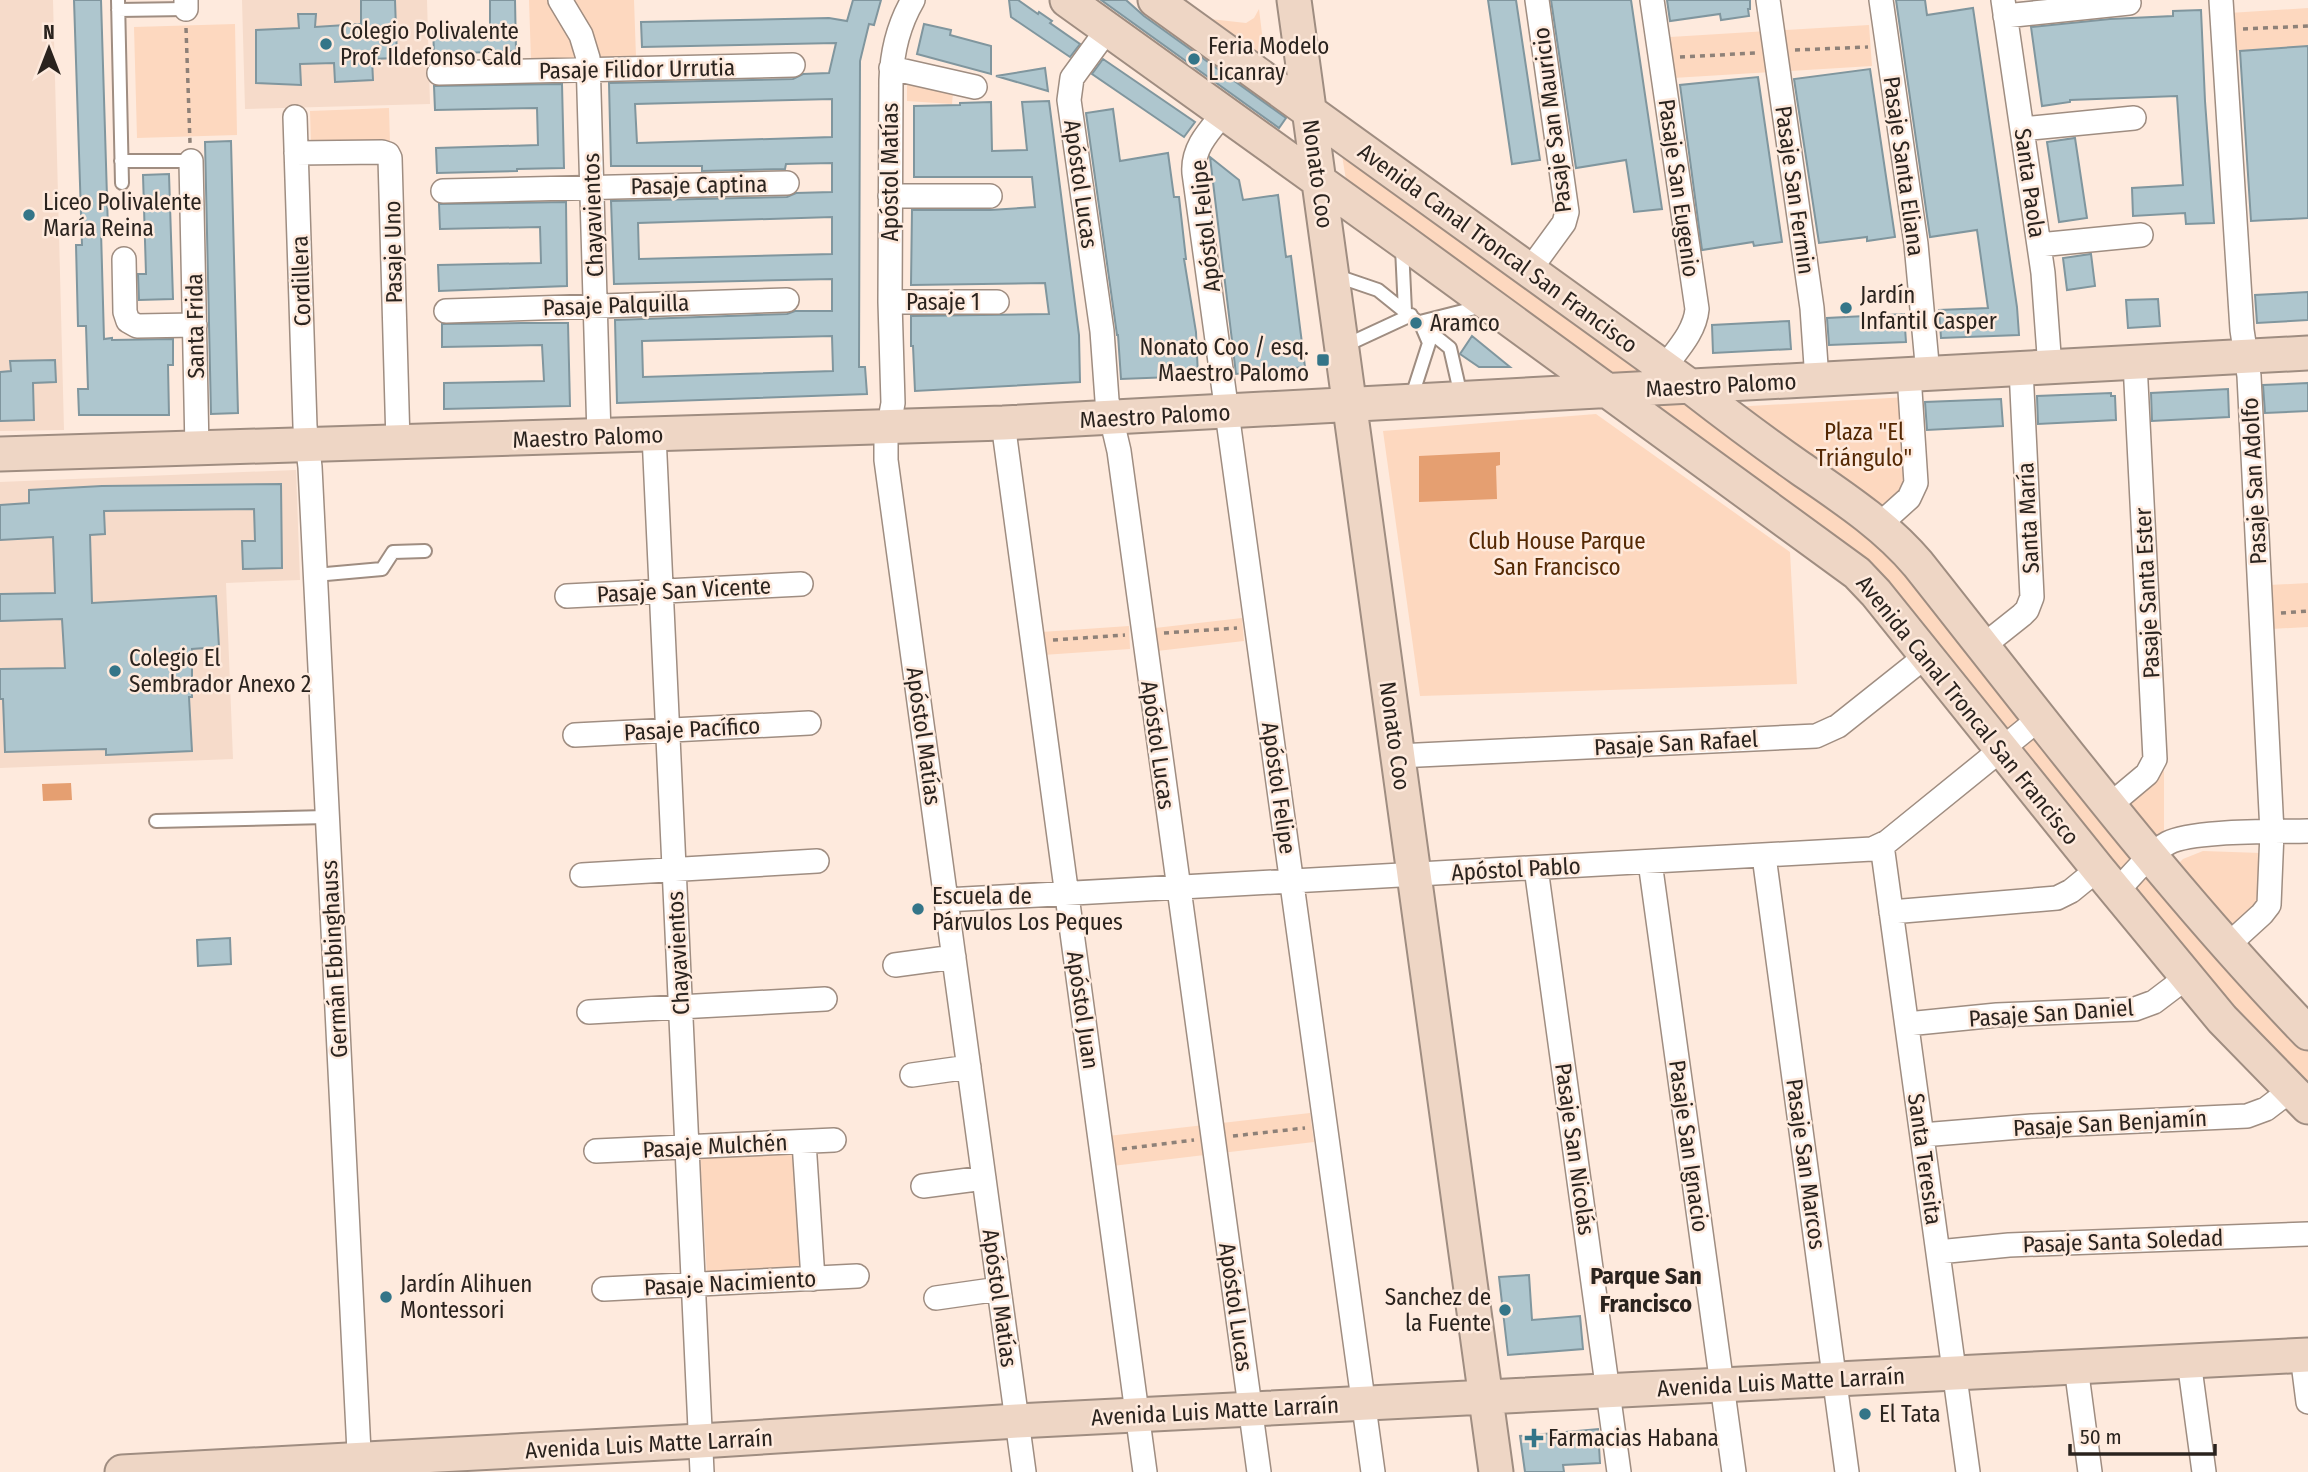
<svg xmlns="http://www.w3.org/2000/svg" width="2308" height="1472" viewBox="0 0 2308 1472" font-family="'Fira Sans Condensed',sans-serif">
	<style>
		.built { fill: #f6dbca }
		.green { fill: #fdd8bf }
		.water { fill: #e59f71 }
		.building { fill: #aec6ce; stroke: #80969e; stroke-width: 2; fill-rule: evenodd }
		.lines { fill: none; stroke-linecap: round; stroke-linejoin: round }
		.lane-casing { stroke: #9f8d81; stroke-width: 16 }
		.street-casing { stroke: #9f8d81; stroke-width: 26 }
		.secondary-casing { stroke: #9f8d81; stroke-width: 37 }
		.path { stroke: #8e8178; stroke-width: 3.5; stroke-dasharray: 5 5; stroke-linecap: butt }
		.lane { stroke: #fff; stroke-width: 12 }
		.street { stroke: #fff; stroke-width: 23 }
		.secondary { stroke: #eed6c5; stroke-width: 33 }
		.poi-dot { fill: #347588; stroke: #feeadd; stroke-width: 2.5 }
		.labels { text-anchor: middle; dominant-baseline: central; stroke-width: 5; stroke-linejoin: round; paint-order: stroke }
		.poi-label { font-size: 23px; fill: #2a231e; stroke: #feeadd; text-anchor: start }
		.street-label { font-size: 23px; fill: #2a231e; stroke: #feeadd }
		.park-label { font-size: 23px; fill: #542803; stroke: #feeadd }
		.neighbourhood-label { font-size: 24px; font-weight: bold; fill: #2a231e; stroke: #feeadd }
	</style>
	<rect width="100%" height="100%" fill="#feeadd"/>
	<path class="built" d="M0,0h53l11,430 -64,1z
		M242,0h185l3,104 -185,5z
		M296,470l4,110 -74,3 7,176 -233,9v-286z"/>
	<path class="green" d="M529,0h105l2,57 -105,3z
		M2308,8v38l-76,5 -3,-38z
		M1259,9l5,41 -8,6 -55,-38 45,5 8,-5z
		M235,24l2,111 -100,3 -3,-111z
		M1869,25l3,41 -199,12 -3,-41z
		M907,83l46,10 -1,11 -45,-3z
		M389,108l1,35 -79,2 -1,-34z
		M1341,149l525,379 442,518v43l-79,-77 -316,-387 -566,-439z
		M1907,397l5,84 -32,34 -147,-108z
		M1596,414l194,138 7,132 -377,12 -37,-265z
		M2308,583v44l-37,2 -2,-44z
		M1242,618l2,23 -87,10 -2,-23z
		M1129,626l1,23 -87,6 -2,-23z
		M2164,770v61l10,1 -18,12 -31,-40 28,-22z
		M2203,851l58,2 1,56 -28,28 -58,-71 7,-7z
		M1310,1113l4,29 -202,24 -4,-30z
		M800,1149l7,122 -100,5 -7,-121z"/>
	<path class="water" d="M1500,452v13l-4,1 1,33 -78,3v-46z
		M71,783l1,17 -29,1 -1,-17z"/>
	<path class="building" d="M74,0h27l7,230 -7,1 3,108 8,-1v2l61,-1v26h-5l1,50h-90l-1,-26h10l-2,-63h-8l-2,-81h6z
		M361,0h34l2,58 -25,1 1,21 -38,2 -1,-19 -34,1 1,21 -45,-2v-53l43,-2 -1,-14h18l-1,13 46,-3z
		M490,0h25l1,51 -82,3 -1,-26 57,-1z
		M853,0h28l-7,25 -5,-1 -9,37 -1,306h6l2,27 -250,9 -2,-83 172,-6 8,-3h37v-32l-218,5 -3,-83 176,-4 9,-4 36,-1v-29l-46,1 -1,5 -83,2v-5h-91l-2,-83 184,-4 10,-5 26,-1 7,-30 -194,4 -1,-25 188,-4 18,3zM832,99v38l-195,6 -2,-39zM832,217v37l-193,5 -1,-36zM832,336l1,35 -190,6 -1,-36z
		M1009,0h9l20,14 1,-2 13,9 -2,2 30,21 -10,13 -59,-40z
		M1101,0h25l18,16 142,102 -7,10z
		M1488,0h28l24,160 -28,4z
		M1551,0h80l31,209 -28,3 -8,-52 -50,8z
		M1667,0h83v9h-2l1,7 -28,4 -1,-6 -50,7z
		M1896,0h29l2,15 46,-7 44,299 2,28 -78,3 -2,-28 49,-2 -11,-78 -47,7z
		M2201,10l4,91 9,122 -28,1 -1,-11 -52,3 -1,-28 51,-3 -6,-89 -107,4v2l-28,4 -11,-79 79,-8 63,-3v-5z
		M924,24l27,6 -1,5 41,11v28l-74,-20z
		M2308,46v172l-57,3 -11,-170z
		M1103,59l92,63 -11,15 -92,-63z
		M1045,68l3,23 -52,-15z
		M1870,69l25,168 -28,4v-4l-48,6 -25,-164z
		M1758,77l24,165 -28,4 -1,-4 -51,8 -22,-165z
		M562,84l2,84 -47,1v2l-80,2 -1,-25 102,-3 -1,-37 -102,2 -1,-24z
		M1049,101l30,234 1,47 -165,9 -2,-45h-2v-30l138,-2 -4,-31 -134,2 1,-75h78l45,-3 -3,-30h-118v-71l46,-1v-2l31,-1 1,49 35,-1 -5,-48z
		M1113,109l7,52 48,-8 6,44h5l7,62h-2l12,73 2,44 -77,3 -3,-44h-1l-31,-222z
		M2075,138l12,80 -28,4 -12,-80z
		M231,141l7,272 -27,1 -6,-272z
		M1210,157l29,23 4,20 35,-5 8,62 5,-1 14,111 -69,7z
		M169,174l4,125 -34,1 -1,-26h8l-3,-99z
		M566,202l1,84 -128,5 -1,-26 103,-2 -1,-36 -100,2 -1,-25z
		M2091,254l4,32 -28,4 -4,-32z
		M2308,292v28l-51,3 -2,-28z
		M2158,299l2,27 -32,2 -2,-28z
		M1904,314l2,28 -77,3 -2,-27z
		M1789,321l2,28 -78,4 -1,-28z
		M522,323h46l2,83 -126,3v-26l100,-2 -2,-36 -100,2v-23z
		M1472,336l38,31h-31l-19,-13z
		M55,360l1,22 -23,1 1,37 -34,1v-49l11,-1 -1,-10z
		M2308,383v28l-43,2 -2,-28z
		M2228,389l1,28 -77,4 -1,-28z
		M2111,393v3h4l1,24 -78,4 -1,-28z
		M2001,399l2,27 -76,4 -2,-28z
		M281,484l1,84 -39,1 -1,-28h13l-1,-32 -150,2 1,23 -15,1 2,68 124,-7 3,51 -27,2v48h-3l3,54 -86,4v-6l-101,3 -2,-53h-3v-30l65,-1 -3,-49 -62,2v-27l55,-1 -2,-56 -53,3v-35l29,-2v-13l73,-4z
		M230,938l1,26 -33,2 -1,-26z
		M1529,1275l3,45 48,-4 3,33 -75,6 -9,-78z
		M1598,1429l2,34 -37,2 1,7h-39l-5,-36z"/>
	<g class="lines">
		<defs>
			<path id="lane" d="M118,0l4,183
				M118,10l68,-1
				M121,161h70
				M1402,248l3,63
				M1334,275l44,15 72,58 11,48
				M1342,347l69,-32
				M1411,399l18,-56 -9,-21 63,-16
				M315,575l67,-6 11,-17 32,-1
				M156,821l171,-4"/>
			<path id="street" d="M186,0v9
				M560,0l21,35 7,23 11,378
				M913,0c-14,24 -21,53 -22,80l-1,222 3,101 -7,38v19l138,1012
				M1652,0l45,309c-2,23 -20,41 -33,59
				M1768,0l44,308 5,72
				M1881,0l35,244 12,130
				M2003,0l40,273 7,95
				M2221,0l21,330 7,46 23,456 -3,73 -7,9 -34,31
				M2005,16l124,-13
				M1107,30l-35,48 -3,22 33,231 5,69 12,51 140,1021
				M891,68l84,19
				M439,73l354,-8
				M1224,113c-15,18 -32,35 -30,60l179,1299
				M295,117l10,309 5,41 50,1005
				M2022,129l112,-11
				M296,153l86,-1 6,2 2,4 8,285
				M191,161l6,288
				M443,191l344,-8
				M890,196h100
				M2039,245l102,-10
				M124,259l1,53 3,9 9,5 58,-1
				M1529,271l35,-48 3,-11 -30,-212
				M890,302h107
				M446,311l341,-11
				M1003,423l142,1049
				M654,435l48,1037
				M1879,525l30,-27 7,-15 -7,-108
				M567,596l234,-12
				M1983,646l39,-31 5,-5 5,-13 -11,-228
				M575,735l234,-12
				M1398,756l418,-20 22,-10 88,-70
				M2110,805l37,-31 8,-15 -20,-396
				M1882,845l86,627
				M1764,856l83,616
				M1650,862l84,610
				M1536,868l83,604
				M582,875l235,-14
				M2116,892c16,-16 32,-38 52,-49 24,-13 108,-11 140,-12
				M946,900l926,-51 15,-7 153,-124
				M1891,912l166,-14 14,-7 27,-22
				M895,965l59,-8
				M589,1012l236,-13
				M1907,1024l90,-9 138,-6 19,-7 33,-25
				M912,1075l57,-8
				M1922,1135l110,-9 215,-10 19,-7 25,-19
				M804,1142l9,137
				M596,1151l238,-11
				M923,1186l61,-8
				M1938,1252l71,-7 299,-11
				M604,1289l253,-13
				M936,1298l63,-9
				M2302,1355l6,47
				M2189,1361l15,111
				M2076,1367l14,105"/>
			<path id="secondary" d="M1067,0l334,240 456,333 19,20 222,276 124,150 86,88
				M1155,0l536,387c36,28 72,55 109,81 42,29 85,57 118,96 126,159 249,323 390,469
				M1294,0l202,1472
				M0,454l1003,-31 1305,-70
				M122,1472l578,-31 317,-20 1291,-66"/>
		</defs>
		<use href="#lane" class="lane-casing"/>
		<use href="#street" class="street-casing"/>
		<use href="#secondary" class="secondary-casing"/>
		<path class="path" d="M186,28l4,115
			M2243,29l65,-3
			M1795,50l73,-3
			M1680,57l76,-4
			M2281,613l27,-2
			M1164,633l73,-5
			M1053,640l72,-5
			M1233,1136l72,-8
			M1122,1149l72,-9"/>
		<use href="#lane" class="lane"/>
		<use href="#street" class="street"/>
		<use href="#secondary" class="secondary"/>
	</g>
	<g class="poi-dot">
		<circle cx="326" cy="44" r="7"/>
		<circle cx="1194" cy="59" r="7"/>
		<circle cx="29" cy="215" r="7"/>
		<circle cx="1846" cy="308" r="7"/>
		<circle cx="1416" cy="323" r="7"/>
		<rect x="1316" y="353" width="14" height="14" rx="3.5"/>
		<circle cx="115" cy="671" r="7"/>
		<circle cx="918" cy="909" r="7"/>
		<circle cx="386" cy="1297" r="7"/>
		<circle cx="1505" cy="1310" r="7"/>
		<circle cx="1865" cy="1414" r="7"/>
		<path d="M1530.5 1427.5h7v7h7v7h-7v7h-7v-7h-7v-7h7z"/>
	</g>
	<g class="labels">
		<g class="poi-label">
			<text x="340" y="31">Colegio Polivalente<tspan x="340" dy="26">Prof. Ildefonso Cald</tspan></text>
			<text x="1208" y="46">Feria Modelo<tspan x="1208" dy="26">Licanray</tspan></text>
			<text x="43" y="202">Liceo Polivalente<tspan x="43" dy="26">María Reina</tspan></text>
			<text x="1860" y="295">Jardín<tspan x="1860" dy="26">Infantil Casper</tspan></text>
			<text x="1430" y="323">Aramco</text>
			<text x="1309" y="347" text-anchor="end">Nonato Coo / esq.<tspan x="1309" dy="26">Maestro Palomo</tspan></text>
			<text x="129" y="658">Colegio El<tspan x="129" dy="26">Sembrador Anexo 2</tspan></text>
			<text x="932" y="896">Escuela de<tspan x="932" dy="26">Párvulos Los Peques</tspan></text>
			<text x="400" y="1284">Jardín Alihuen<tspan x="400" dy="26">Montessori</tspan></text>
			<text x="1491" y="1297" text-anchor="end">Sanchez de<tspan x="1491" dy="26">la Fuente</tspan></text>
			<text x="1879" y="1414">El Tata</text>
			<text x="1548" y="1438">Farmacias Habana</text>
		</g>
		<g class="street-label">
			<text transform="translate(637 69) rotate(-1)">Pasaje Filidor Urrutia</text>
			<text transform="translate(1552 120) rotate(-97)">Pasaje San Mauricio</text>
			<text transform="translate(1904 166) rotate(82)">Pasaje Santa Eliana</text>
			<text transform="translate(890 172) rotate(-90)">Apóstol Matías</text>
			<text transform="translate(1318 174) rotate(82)">Nonato Coo</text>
			<text transform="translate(2030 183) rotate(82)">Santa Paola</text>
			<text transform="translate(1081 184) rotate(82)">Apóstol Lucas</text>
			<text transform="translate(699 185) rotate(-1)">Pasaje Captina</text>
			<text transform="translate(1679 188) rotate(82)">Pasaje San Eugenio</text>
			<text transform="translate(1795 190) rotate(82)">Pasaje San Fermin</text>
			<text transform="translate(593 215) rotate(-92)">Chayavientos</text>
			<text transform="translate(1205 226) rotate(-96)">Apóstol Felipe</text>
			<text transform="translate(1498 248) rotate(36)">Avenida Canal Troncal San Francisco</text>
			<text transform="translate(393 252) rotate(-91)">Pasaje Uno</text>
			<text transform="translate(301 281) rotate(-92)">Cordillera</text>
			<text x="943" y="302">Pasaje 1</text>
			<text transform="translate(616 305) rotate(-2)">Pasaje Palquilla</text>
			<text transform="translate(195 326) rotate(-91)">Santa Frida</text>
			<text transform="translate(1721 385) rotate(-3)">Maestro Palomo</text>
			<text transform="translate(1155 416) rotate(-3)">Maestro Palomo</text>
			<text transform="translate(588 437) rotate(-2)">Maestro Palomo</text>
			<text transform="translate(2254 481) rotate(-93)">Pasaje San Adolfo</text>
			<text transform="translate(2028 518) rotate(-93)">Santa María</text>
			<text transform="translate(684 590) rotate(-3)">Pasaje San Vicente</text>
			<text transform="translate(2147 593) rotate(-93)">Pasaje Santa Ester</text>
			<text transform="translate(1968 710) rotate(51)">Avenida Canal Troncal San Francisco</text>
			<text transform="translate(692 729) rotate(-3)">Pasaje Pacífico</text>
			<text transform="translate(924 736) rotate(82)">Apóstol Matías</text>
			<text transform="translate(1395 736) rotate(82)">Nonato Coo</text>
			<text transform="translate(1676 743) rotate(-3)">Pasaje San Rafael</text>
			<text transform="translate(1158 745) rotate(82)">Apóstol Lucas</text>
			<text transform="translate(1279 788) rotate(82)">Apóstol Felipe</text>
			<text transform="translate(1516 869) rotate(-3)">Apóstol Pablo</text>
			<text transform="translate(678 953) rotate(-93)">Chayavientos</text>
			<text transform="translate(334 959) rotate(-93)">Germán Ebbinghauss</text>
			<text transform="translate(1083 1010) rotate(82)">Apóstol Juan</text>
			<text transform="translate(2051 1013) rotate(-4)">Pasaje San Daniel</text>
			<text transform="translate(2110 1123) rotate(-3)">Pasaje San Benjamín</text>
			<text transform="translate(715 1146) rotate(-3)">Pasaje Mulchén</text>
			<text transform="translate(1689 1146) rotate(82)">Pasaje San Ignacio</text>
			<text transform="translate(1575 1149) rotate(82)">Pasaje San Nicolás</text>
			<text transform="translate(1925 1159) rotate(82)">Santa Teresita</text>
			<text transform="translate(1806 1164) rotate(82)">Pasaje San Marcos</text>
			<text transform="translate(2123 1241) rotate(-2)">Pasaje Santa Soledad</text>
			<text transform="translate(730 1283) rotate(-3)">Pasaje Nacimiento</text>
			<text transform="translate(1000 1298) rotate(82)">Apóstol Matías</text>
			<text transform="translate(1236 1307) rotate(82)">Apóstol Lucas</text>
			<text transform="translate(1781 1382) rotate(-3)">Avenida Luis Matte Larraín</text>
			<text transform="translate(1215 1411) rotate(-3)">Avenida Luis Matte Larraín</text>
			<text transform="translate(649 1444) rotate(-3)">Avenida Luis Matte Larraín</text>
		</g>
		<g class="park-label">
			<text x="1864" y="432">Plaza "El<tspan x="1864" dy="26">Triángulo"</tspan></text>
			<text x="1557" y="541">Club House Parque<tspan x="1557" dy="26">San Francisco</tspan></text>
		</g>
		<g class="neighbourhood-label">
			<text x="1646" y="1276">Parque San<tspan x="1646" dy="28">Francisco</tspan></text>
		</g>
	</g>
	<g transform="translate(49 49)" stroke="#feeadd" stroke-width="5" paint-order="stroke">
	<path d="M0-5L12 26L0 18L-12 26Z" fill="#2a231e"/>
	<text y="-10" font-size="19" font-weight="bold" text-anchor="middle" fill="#2a231e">N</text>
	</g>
	<path d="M2070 1444v10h145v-10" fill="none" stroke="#2a231e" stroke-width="3.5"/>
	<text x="2080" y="1444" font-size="21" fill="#2a231e" stroke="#feeadd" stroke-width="5" paint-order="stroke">50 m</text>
</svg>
